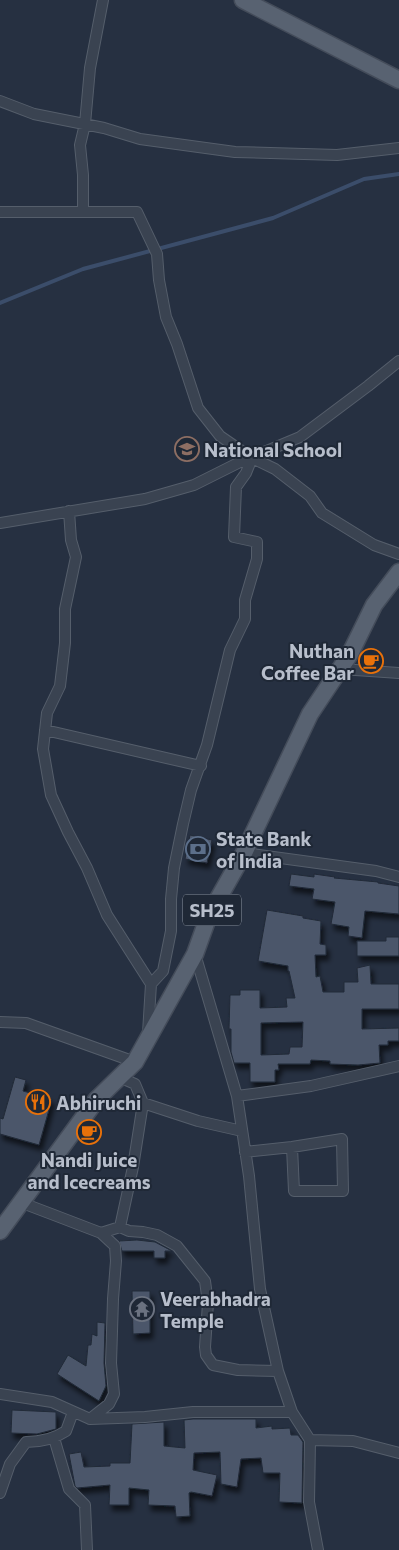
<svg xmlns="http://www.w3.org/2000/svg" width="399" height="1550" viewBox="0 0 399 1550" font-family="Commissioner,sans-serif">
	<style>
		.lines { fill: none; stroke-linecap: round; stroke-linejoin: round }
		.stream { stroke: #3b4d6a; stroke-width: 4 }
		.building { fill: #4c576a; stroke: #212a38; fill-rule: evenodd; filter: url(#shadow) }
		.minor-casing { stroke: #555e6b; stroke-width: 12 }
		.primary-casing { stroke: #444c5a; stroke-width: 19 }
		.minor { stroke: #3a4351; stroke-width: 10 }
		.primary { stroke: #586271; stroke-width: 16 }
		.labels { text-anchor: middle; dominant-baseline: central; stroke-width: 4; stroke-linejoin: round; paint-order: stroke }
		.shield { fill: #1f2836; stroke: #89919e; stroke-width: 1 }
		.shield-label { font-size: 18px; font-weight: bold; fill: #b7becb }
		.poi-label { font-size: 19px; font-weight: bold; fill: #b7becb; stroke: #1f2836; text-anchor: start }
	</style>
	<defs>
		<filter id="shadow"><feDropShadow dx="3" dy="5.5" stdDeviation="2.5" flood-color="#0009"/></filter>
	</defs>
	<rect width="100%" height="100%" fill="#263041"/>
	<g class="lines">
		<path class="stream" d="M0,303l83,-34 190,-51 91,-39 35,-5"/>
	</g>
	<path class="building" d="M190,835l22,5 -5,23 -22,-4z
		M291,874l23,3v-3l21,3 -1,1 44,4v1l21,3v28l-34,-3 -3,27 -14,-2 1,-9 -18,-3 4,-22 -23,-3 2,-10 -25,-3z
		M267,910l36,6v2l18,3 -1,23 6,1v10h-11l1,22 4,-1 3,16h21v-10h14l-1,-14 13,-3 1,19h28v25h-37v20l37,-1v13h-11v4h-9l1,18 -22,2 -28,-1v-3l-19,-1 -1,4h-32l1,6h-4v12h-25v-19h-16l-3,-11v-23h-2l1,-34h10v-5h20v18l27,-1 -1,-9h9l-6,-27h-1v-5l-30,-5zM303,1022l-1,25h-12l-1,7 -28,1v-32z
		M386,937h13v19h-42v-15h29z
		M15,1077l11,3 -3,11 29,8 -13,46 -39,-11v-16l3,1z
		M137,1240l18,2 17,9h-7v7h-11v-7h-32l-3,-10z
		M132,1291h18v42l-17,1z
		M97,1322l8,1 -1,40 2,23 -7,15 -42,-27 11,-19 18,11 2,-21h3l1,-11 5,2z
		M12,1410l44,2v17l-19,5 -26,-1z
		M193,1419h63v9l16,-2v3l18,-1 1,7h7l5,7 -1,61 -23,-1 1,-29h-17l-2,-15 -20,1 -4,28 -16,-3 -1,-32 -26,1 -1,17 24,5 -5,21 -21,-4 -2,1 1,23 -14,1 -1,-11 -27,-1 1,-15 -20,-2v17h-20l1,-20 -33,3 -2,-2 -6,-32 12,-2 3,15 26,-1v-3h20l2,-39 32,-2v24l21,2 -1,-28z"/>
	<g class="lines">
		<defs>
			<path id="minor" d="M0,101l34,13 70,14 36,11 95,13 102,3 62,-7
				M83,211v-36l-3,-30 5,-21 5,-56 13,-68
				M0,212h137l20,42 2,26 7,37 11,27 21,64 22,28 32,22 -6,15 -10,14 -2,50 23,5v17l-12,41v19l-15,31 -23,95 -16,45 -8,34 -9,44 -3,31v32l-8,40 -12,13
				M252,458l23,11 35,27 12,17 52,32 25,9
				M69,511l2,29 5,17 -11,52v34l-5,43 -13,27 -4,36 8,46 17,37 19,36 20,47 44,69 -3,49
				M0,523l145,-24 49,-14 44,-22 62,-26 68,-51 31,-25
				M341,669l58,4
				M45,730l156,36
				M244,853l132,18 23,6
				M195,954l42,142 12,80 11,113 18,82 14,41 18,28 -1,62 9,48
				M0,1022l26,1 109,39
				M237,1096l74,-10 88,-20
				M143,1103l55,18 44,10
				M245,1152l47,-5 50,-8 1,52h-49l-2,-44
				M19,1204h6l29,11 47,18 19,-6 13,-60 10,-64 -8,-19 -16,-7
				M120,1227l9,4 14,1 14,3 20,11 28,35 3,22 -3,44 1,8 7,10 25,5 40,1
				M0,1394l52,8 38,17 19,-15 5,-10 -3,-31 2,-64 3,-38 -1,-15 -14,-13
				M90,1419l55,-2 48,-5h99
				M54,1438l15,51 16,16 2,45
				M310,1440l43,1 46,12
				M0,1493l10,-29 16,-22c15,0 28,-3 40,-11l7,-19"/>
			<path id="primary" d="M243,0l156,80
				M0,1231l97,-132 38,-37 60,-108 14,-39 35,-62 66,-139 40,-60 24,-49 25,-33"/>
		</defs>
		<use href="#minor" class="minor-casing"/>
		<use href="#primary" class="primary-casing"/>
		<use href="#minor" class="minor"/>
		<use href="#primary" class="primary"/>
	</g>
	<defs>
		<symbol id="school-ring" viewBox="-11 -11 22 22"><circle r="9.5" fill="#1f2836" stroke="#8d6e63" stroke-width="1.5"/><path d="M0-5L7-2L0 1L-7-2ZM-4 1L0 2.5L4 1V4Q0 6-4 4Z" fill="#8d6e63"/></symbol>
		<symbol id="cafe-ring" viewBox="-11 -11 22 22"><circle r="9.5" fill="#1f2836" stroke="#e8710a" stroke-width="1.5"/><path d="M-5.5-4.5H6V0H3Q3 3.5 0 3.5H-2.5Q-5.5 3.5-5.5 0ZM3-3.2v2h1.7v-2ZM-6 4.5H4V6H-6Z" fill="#e8710a"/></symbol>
		<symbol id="bank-ring" viewBox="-11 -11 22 22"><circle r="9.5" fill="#1f2836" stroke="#5c6f8a" stroke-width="1.5"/><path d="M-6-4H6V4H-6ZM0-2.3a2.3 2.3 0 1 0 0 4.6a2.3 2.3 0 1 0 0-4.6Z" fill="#5c6f8a"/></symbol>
		<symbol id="restaurant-ring" viewBox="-11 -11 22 22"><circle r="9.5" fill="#1f2836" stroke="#e8710a" stroke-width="1.5"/><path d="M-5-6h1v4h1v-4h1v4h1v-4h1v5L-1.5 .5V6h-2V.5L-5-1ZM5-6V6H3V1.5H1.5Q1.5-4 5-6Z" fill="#e8710a"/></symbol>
		<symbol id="temple-ring" viewBox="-11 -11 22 22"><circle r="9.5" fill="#1f2836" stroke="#6b7280" stroke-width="1.5"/><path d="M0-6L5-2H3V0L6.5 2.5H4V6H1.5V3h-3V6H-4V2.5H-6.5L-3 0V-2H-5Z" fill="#6b7280"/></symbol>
	</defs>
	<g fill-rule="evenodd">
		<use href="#school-ring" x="173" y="435" width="28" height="28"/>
		<use href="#cafe-ring" x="357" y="647" width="28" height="28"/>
		<use href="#bank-ring" x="184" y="835" width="28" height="28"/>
		<use href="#restaurant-ring" x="24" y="1088" width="28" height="28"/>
		<use href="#cafe-ring" x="75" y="1118" width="28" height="28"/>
		<use href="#temple-ring" x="128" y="1295" width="28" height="28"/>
	</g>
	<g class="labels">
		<rect class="shield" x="183" y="894.5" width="58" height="31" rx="4"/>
		<g class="shield-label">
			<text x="212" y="910">SH25</text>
		</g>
		<g class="poi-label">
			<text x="204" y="449">National School</text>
			<text x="354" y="650" text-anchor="end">Nuthan<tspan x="354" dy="22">Coffee Bar</tspan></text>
			<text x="216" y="838">State Bank<tspan x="216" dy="22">of India</tspan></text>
			<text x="56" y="1102">Abhiruchi</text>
			<text x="89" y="1159" text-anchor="middle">Nandi Juice<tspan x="89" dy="22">and Icecreams</tspan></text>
			<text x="160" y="1298">Veerabhadra<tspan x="160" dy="22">Temple</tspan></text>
		</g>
	</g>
</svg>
